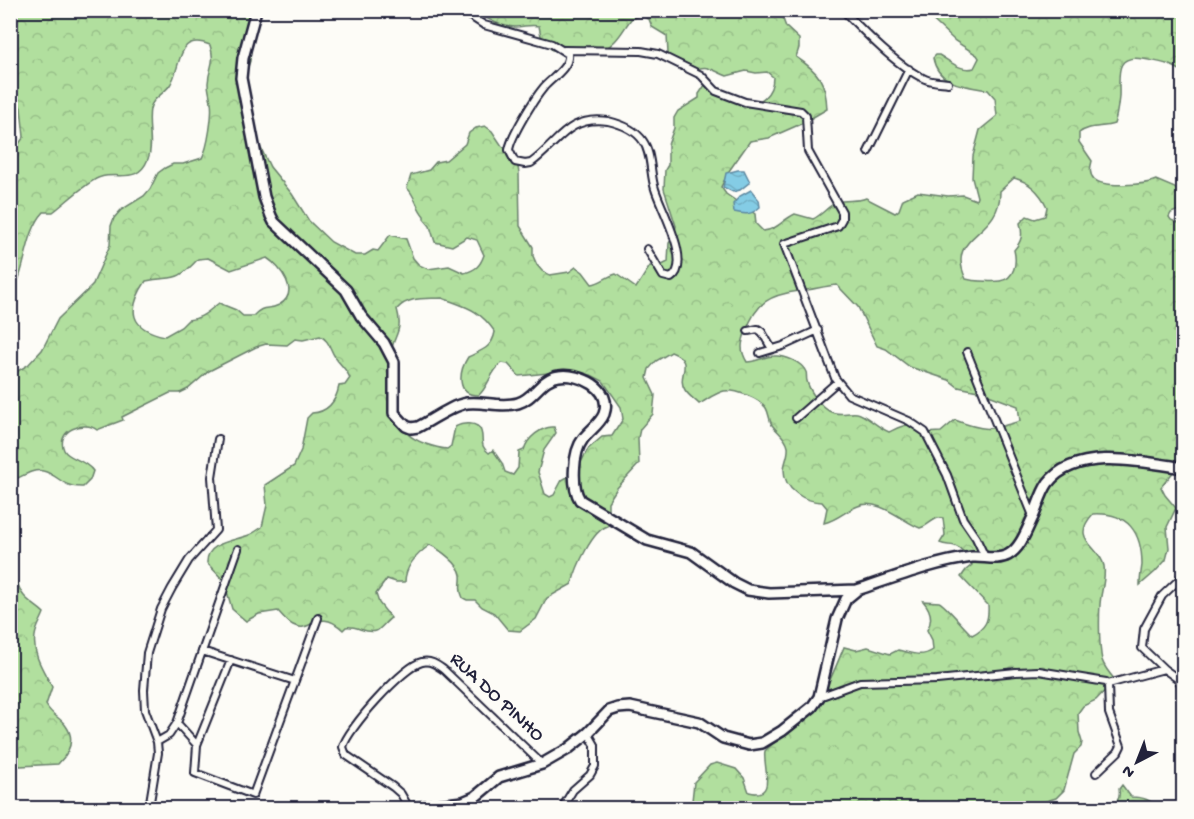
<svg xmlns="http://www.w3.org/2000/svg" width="1194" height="819" viewBox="0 0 1194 819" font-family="'Gochi Hand',sans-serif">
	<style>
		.forest { fill: url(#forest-crowns); stroke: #6a806c; stroke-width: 1.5; fill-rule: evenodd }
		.water { fill: url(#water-waves); stroke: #5d88a1; stroke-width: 1.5 }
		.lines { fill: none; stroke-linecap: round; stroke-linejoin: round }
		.street-casing { stroke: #22223b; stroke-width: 10 }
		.secondary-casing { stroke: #22223b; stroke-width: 14 }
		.street { stroke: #fdfcf7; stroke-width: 6 }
		.secondary { stroke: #fdfcf7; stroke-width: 9 }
		.labels { text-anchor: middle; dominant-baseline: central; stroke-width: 4.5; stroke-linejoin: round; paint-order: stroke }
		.street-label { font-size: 20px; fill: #22223b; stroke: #fdfcf7 }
	</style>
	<defs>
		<pattern id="forest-crowns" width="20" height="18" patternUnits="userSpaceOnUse" patternTransform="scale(1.5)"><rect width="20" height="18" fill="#b1df9e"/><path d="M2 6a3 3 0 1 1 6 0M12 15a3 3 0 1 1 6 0" fill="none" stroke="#98bf89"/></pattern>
		<pattern id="water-waves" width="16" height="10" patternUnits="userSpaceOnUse" patternTransform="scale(1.5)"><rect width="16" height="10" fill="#84cce5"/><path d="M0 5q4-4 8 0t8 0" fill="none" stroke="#72afc5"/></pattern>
	</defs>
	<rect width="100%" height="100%" fill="#fdfcf7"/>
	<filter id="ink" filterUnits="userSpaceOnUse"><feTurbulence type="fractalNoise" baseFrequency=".0167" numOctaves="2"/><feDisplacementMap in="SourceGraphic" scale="12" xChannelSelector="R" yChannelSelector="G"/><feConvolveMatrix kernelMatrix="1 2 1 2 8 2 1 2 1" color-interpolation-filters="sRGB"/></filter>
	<g filter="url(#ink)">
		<path class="forest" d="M11,11h237v30l3,9 -1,11 -6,17 14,64 12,25 22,27 17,27 22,21 24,13h10l8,-5 5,1 12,-16 16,4 7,19 6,7 9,4 21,-3 15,7c12,-3 16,-7 20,-18l-7,-15 -10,-3 -15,9 -17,-4 -5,-16 -6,-7v-3c-8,-9 -9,-21 -17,-28l4,-13 18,-5 7,-8 10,-2 19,-16 4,-11 7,-5 9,-2 7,5 10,15 14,10 3,17 1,53 13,21v9l4,9 5,6 8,4 19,-3 7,-5 7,5 9,12c9,-1 15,-8 24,-10l20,14 14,-22h10l8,-4 1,-19 5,-7 2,-10 -12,-37 1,-19 3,-5v-20l6,-17v-10l4,-7 21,-13v-4l6,-9h10l29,23c16,-5 29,-13 29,-31l-6,-5 -11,1 -10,-2 -19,5c-14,-5 -19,-13 -34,-5l-21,-10 -4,-8 -1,-17 -15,-9 -3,-8 -8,-3 -9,2c-6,7 -10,16 -17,23 -17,18 -42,11 -63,9l-11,-14 -2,-10c-9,-2 -15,1 -24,1 -15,0 -29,-9 -41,-16h306l6,16 13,12v9l-3,9c23,15 30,25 31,52l-24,14 -34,15 -19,3 -21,30 -8,16 5,7 29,20 1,10 7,7c14,-1 19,-11 32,-17l18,5c9,-4 15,-13 24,-17 9,-3 20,0 29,-4l29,15 4,-3 4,-11 15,-7 30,4 15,-1 13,5 1,-3 -5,-19 1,-22 7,-26 17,-14 -2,-18 -7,-8c-23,-4 -50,-5 -55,-32l3,-3h3c11,6 22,17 35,13l5,-10 -2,-3 -22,-14 -32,-30h260v61c-12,-9 -25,-10 -40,-13 -30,-5 -23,17 -24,38 -1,9 -2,19 -5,27 -12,4 -25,1 -35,9v9l13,19c-2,7 -3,13 2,18 9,9 51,6 62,1l19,8 3,4 1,18 -8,3 -2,4 2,3 12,5 -3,8 1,6 3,2v212l-5,12 -18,22 4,8 11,13 -9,19 2,21 -3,12 -11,12 -15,13c0,-7 1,-13 2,-20 0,-33 -14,-53 -49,-51 -24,26 7,32 11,52 2,13 -3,25 -4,38 -1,14 -1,42 2,56 2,7 8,14 13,20l-19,20 -13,6 -5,7 1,19 3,10 -1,5 -7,7 -10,36 -8,8 -13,4 1,6h-357l5,-7 2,-19 16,-17 7,-2 19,6 8,9 5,14c29,8 13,-28 16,-41 10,-11 23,-17 34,-26 22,-20 34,-51 45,-78l12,3 12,-3 22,7 8,-4c14,3 23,8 35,0l-1,-10 -5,-10c6,-10 4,-20 -4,-29 5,1 11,0 16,1 6,2 26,27 33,33 14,-7 17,-15 16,-30l-27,-28 5,-7 6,-5c-3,-8 -9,-16 -17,-19 -6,-2 -9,0 -15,-3l5,-8 -2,-17c-9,-2 -14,8 -23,10 -18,-7 -41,-30 -62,-22 -12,4 -20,14 -34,17l3,-15 -5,-6c-17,0 -38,-12 -38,-32 0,-7 5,-15 4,-23 -2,-10 -10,-14 -16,-22 -3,-5 -3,-12 -6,-17 -7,-10 -31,-19 -42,-17 -9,2 -17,9 -25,13 -4,-4 -11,-9 -14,-14 -10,-15 12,-28 -14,-38l-15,9 -7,8 -2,9 8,17 -2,19 -13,15 -2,9 1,26 -22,24 -9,14v24c-16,4 -32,42 -36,58l-25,14 -11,21 -16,12 -12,-1 -14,-17 -12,-6 -7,-7h-8l-4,-2c-5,-9 -1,-14 -2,-23 -1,-11 -22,-26 -31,-30 -13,9 -25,21 -25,37h-9l-9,-3 -11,15 3,9 12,15c-5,3 -10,11 -15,13 -10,3 -20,-6 -30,-4l-3,3c-26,-24 -31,5 -50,-5 -6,-3 -11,-10 -15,-14l-19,3 -13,7 -14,-12 -8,-28 -17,-18c-1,-21 27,-22 42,-28 5,-2 9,-5 13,-8l5,-22 -2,-20 29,-19 7,-16 6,-32 5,-5c17,-1 24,-12 27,-27l6,-1 5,-7c-4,-10 -10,-13 -15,-21 -6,-9 -5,-16 -15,-21l-17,4 -8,-1 -8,6 -21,-1 -10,3 -47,24 -21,18 -8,4h-10l-48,24 1,3 -26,10c-12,-10 -42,0 -33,20 4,9 21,9 29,21l-3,9 -7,7c-21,1 -24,-12 -40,-16 -10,-3 -23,7 -32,10v-106l17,-10 14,-15 16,-31 34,-33 18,-41 1,-19 3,-8 7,-8 23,-14 6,-7 8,-16 7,-5 8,-4h10l19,-6c6,-10 11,-44 9,-56 -1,-7 -3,-13 -3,-19 1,-17 8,-19 2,-38 -34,-14 -28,22 -40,40 -6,9 -18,13 -20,24 -3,16 4,36 -2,50 -10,25 -29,13 -47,18 -11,2 -37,27 -48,35h-9c-19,20 -18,60 -33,86v-144l13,-17 -3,-29 -10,-22zM1014,178c16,4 26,14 33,29l-2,9 -10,3 -8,-3 -7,7c3,12 2,18 -6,27 3,12 1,29 -14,31 -7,1 -14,0 -20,0 -6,0 -7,0 -14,-2 -22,-46 35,-41 34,-88zM208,258l23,12 36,-12c14,9 34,35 12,47 -12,6 -15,-1 -26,11h-10l-7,-6 -17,-7c-11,8 -17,16 -31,17l-7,7 -16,9c-36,-7 -38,-27 -19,-55 29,-6 29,3 52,-22zM837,285l21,22 19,39 9,3 24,18 39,13 9,7 20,4 40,15 2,15c-30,9 -34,11 -65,-1l-14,12 -19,1c-13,-12 -18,-8 -33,-1 -11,-4 -24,-18 -32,-19 -9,-1 -20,3 -28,-2 -9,-5 -20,-21 -22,-30 -1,-3 0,-7 -1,-9 -4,-10 -22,-17 -32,-16 -10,0 -17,6 -27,6 -7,-12 -6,-18 -1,-31 11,-29 23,-36 53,-40 13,-1 25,-5 38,-6zM442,298c24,9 37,11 53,34 -3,16 -13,18 -27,25 -9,14 -13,39 11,38 10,-9 12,-25 23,-32l6,1 11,12 49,-5 23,4 12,6 18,26 2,12 -11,17 -10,1 -14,12 -12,23 -14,8 -8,15 -4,2 -5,-3 -7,-22 6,-22 12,-17 -2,-6c-12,-1 -27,11 -30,23l-5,2 -1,16 -5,7 -8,-3 -3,-9 -9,-13 -4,3c-10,-7 -5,-13 -8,-22 -3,-10 -19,-8 -26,-4l-4,19 -4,3c-11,-1 -32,-7 -40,-16 -11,-12 -16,-61 -16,-78 1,-20 13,-21 6,-46 12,-13 28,-10 45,-11z
			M10,575c11,9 7,13 14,21 6,7 14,11 20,17 -3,8 -8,15 -9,23 -3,19 9,35 17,51l-6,18c6,11 14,12 20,21 10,14 2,28 -8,38l-38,2 -9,-5z
			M1122,785l9,12c13,0 19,3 28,11h-54c10,-5 16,-6 14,-19z"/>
		<path class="water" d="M738,170h6l6,12 -10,8 -7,2 -10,-5 3,-14z
			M751,190l8,10 1,7c-9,8 -14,8 -26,5l-1,-8 7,-8z"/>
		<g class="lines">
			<defs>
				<path id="street" d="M461,10l23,15 68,19 16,10c2,13 -16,24 -24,33 -10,12 -33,49 -35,63l6,12 10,2 6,-1c27,-19 36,-48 77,-42 13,3 27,8 35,20 9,13 7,33 12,48 6,20 38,75 16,89l-8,-2 -16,-27
					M843,10c21,22 55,57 82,69 7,3 16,3 23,4
					M564,50l77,1 17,3 43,21 15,16 29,11 56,9 5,5 2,35 34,61v7l-4,7 -54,18 51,134 14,17 60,26 16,11 22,43 16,44 13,19 9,19
					M868,152l41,-83
					M748,331l10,-2 4,3 10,17
					M967,352l66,164
					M760,353l23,-7 35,-16
					M796,418l41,-36
					M1184,575l-22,21 -18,33 -2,19 22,21 14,10 6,11
					M202,651l93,30
					M1108,684l56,-15
					M819,697l41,-15 77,-2 79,-8 23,-1 67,11 2,2 1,29 12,33 -3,6 -22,21
					M177,723l20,22 -2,28 58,22 65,-177
					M157,742l12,-7 8,-12 61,-174
					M197,745l34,-85
					M149,808l9,-55 -1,-11 -12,-32 -1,-20 3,-37 14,-44 11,-21 17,-28 27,-30 -4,-53 6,-38
					M409,808l-8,-14 -8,-7 -47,-32 -3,-8c4,-18 61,-81 79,-85 9,-2 15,3 22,8l98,94
					M562,808l11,-18 17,-15 5,-9v-21l-7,-12"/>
				<path id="secondary" d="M256,10l-13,48 -2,20 23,119 7,19 3,6 72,68 15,26 23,27 10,19v51l12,13 5,2 7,-1c16,-8 32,-21 49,-24 17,-2 34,5 51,0 17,-5 23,-25 41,-27 21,-3 54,12 45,38 -4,10 -14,16 -21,25 -10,13 -12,47 -3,61l67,40 44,12 43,31 14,7 21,3 88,-3
					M412,808l51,-6 12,-5 24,-20 43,-13 26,-15 20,-16 21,-22 9,-3 12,-1 69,15 24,16 26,7 13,-2 20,-12 30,-24 7,-10 18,-78 9,-20 11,-9c36,-12 77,-28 115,-33 12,-1 25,4 36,-2 13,-7 19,-26 25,-38 5,-11 8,-24 15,-34 28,-37 97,-21 136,-15"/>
			</defs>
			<use href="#street" class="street-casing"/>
			<use href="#secondary" class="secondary-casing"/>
			<use href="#street" class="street"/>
			<use href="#secondary" class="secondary"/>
		</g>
	</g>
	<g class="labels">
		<g class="street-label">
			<text transform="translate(496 698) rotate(43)">RUA DO PINHO</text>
		</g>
	</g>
	<rect width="1194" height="819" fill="none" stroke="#fdfcf7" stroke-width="36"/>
	<rect x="18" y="18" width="1158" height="783" fill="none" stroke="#22223b" stroke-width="2" filter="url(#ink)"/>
	<g transform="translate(1137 762) rotate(222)" stroke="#fdfcf7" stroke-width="4.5" paint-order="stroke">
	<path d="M0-4.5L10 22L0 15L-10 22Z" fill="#22223b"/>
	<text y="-9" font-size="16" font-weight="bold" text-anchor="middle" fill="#22223b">N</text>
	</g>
</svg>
